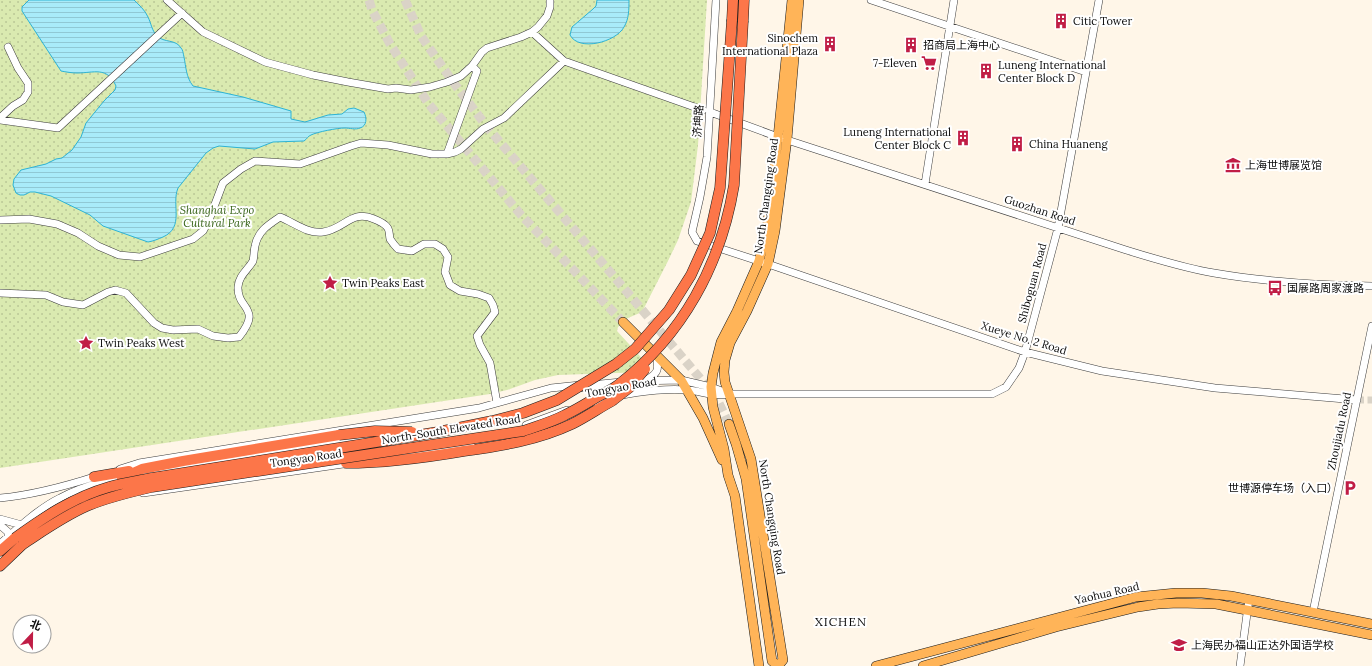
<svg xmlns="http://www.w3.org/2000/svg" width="1372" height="666" viewBox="0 0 1372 666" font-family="Lora,'Noto Sans SC',serif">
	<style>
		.park { fill: url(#park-dots) }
		.water { fill: url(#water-rules); stroke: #2db3d4 }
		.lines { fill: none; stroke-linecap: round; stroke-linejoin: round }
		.minor-tunnel { stroke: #dad3c7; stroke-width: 7; stroke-dasharray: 7 3.5; stroke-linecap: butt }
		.major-tunnel { stroke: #dad3c7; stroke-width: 9; stroke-dasharray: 9 4.5; stroke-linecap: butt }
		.minor-casing { stroke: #3d3d3d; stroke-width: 8 }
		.major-casing { stroke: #1b1b1b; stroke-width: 10 }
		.highway-casing { stroke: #1b1b1b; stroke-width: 11 }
		.minor { stroke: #fff; stroke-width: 7 }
		.major { stroke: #ffb458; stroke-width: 9 }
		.highway { stroke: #fc7649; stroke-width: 10 }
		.highway-bridge-casing { stroke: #1b1b1b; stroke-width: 11; stroke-linecap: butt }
		.highway-bridge { stroke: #fc7649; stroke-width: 10 }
		.labels { text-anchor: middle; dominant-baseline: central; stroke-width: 4; stroke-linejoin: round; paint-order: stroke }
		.poi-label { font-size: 11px; fill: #0a0a0a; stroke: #fff; text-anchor: start }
		.street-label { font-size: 11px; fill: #0a0a0a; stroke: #fff }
		.park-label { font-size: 11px; font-style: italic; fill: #386419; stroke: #fff }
		.neighbourhood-label { font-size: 12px; letter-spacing: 1px; fill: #0a0a0a; stroke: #fff }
	</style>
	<defs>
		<pattern id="park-dots" width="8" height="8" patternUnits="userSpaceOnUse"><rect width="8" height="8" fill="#daeab0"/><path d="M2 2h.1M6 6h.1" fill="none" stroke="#bac796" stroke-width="1.8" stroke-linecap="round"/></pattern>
		<pattern id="water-rules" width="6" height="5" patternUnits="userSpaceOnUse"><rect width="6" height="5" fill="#a9ebf9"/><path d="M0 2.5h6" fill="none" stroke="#90c8d4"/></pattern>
	</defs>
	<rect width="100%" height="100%" fill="#fff6e8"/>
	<path class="park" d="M0,0h707l-9,145 -7,57 -13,38 -10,21 -26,51 -14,6 -10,9 -1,4 32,35 1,4 -5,2 -87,3 -23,5 -28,10 -17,4 -490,74z"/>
	<path class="water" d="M29,0h105c5,5 11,10 14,17 3,6 4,14 9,19 7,7 19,3 24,12 2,2 2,5 3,9 2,10 2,20 9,29l50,11 48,14v8l14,3 23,-7 14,-1 6,-5 6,-1 10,4c3,6 3,14 -4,16 -4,2 -11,0 -15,0 -8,0 -28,4 -34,7 -3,1 -4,4 -7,6l-31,1 -18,7 -36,-3 -6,2 -7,5 -28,35c-7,17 7,39 -15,49 -5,2 -9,4 -15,5l-45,-16 -13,-11 -39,-19 -16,-4h-5l-6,3h-4l-4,-2 -3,-8 1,-6 7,-9 25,-6 10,-5 6,-1 10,-8 9,-13 5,-14 18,-22 11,-11 1,-4c-9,-20 -22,-13 -39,-13 -5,0 -11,-1 -16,-2l-39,-60v-4z
		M597,0h32c0,9 0,19 -5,27 -8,15 -45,25 -54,8l2,-8 21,-18 3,-3z"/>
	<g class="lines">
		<path class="minor-tunnel" d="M1357,400h15"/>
		<path class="major-tunnel" d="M369,0l3,10 18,34 38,59 93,112 102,107
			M405,0l16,36 32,46 35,46 228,269 13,27"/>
		<defs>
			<path id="minor" d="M167,0l36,32 62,30 48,13 35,7 40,7 8,-1 15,2 19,-3 17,-5 14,-6 11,-10 10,-14 5,-4 34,-11 11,-5 6,-5 9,-11 3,-9v-7
				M716,0l-9,157 -7,40 -8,35 5,9 71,23 257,88 77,19 113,17 142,12
				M871,0l215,72
				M532,32l32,29 139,49
				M710,112l68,25 348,113c29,9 58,18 88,23 52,9 105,12 158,13
				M0,118l13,-12 10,-6 5,-8v-9l-10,-15 -10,-21
				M0,120l58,8 124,-115
				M447,154l30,-83 -5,-5
				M925,184l29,-184
				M0,220l29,-1 28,5 21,9 20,13 21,9 21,2 53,-18 10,-8 6,-11 14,-37 18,-14 14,-8 45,3 51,-18 10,-3 27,2 44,9h15l8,-2 6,-3 22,-20 21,-11 60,-57
				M0,293l46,2 17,7 20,3 25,-13 7,-2 11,3 28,30 8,5 11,2 25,-1 15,7 15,2 11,-1c24,-30 -2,-27 -1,-50 1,-12 10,-17 15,-26 1,-4 1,-11 2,-15 3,-15 13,-21 25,-29 15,6 27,17 43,15 22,-3 28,-23 51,-13 5,2 10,4 13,8 3,3 2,8 3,12 2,3 5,7 8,10l14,2 12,-7h11l8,5 5,8 -3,15 5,13 10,6 18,3 11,4 4,7 2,7 -18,24 3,9 10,18 7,40
				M646,380c13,-7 13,-11 10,-24
				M634,381l47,-1 30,7 16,6
				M580,388l21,-4 20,-2
				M594,402c29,-8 62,-14 93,-12 16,1 24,7 43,4h262l14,-7 13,-19 6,-16 33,-124 41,-228
				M526,425l41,-15
				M396,456l43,-6 32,-6
				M120,469l19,-6 340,-55 72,-20 29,-3
				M143,493l207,-30
				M0,498c33,-3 66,-12 97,-22
				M0,519l22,6
				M0,525l8,7v5
				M0,544c19,-17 38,-35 60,-46 31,-17 66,-21 100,-27 72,-14 144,-23 216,-34
				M1313,612l59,-286
				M1240,666l9,-67"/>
			<path id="major" d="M623,322l58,58 22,38 19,42
				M729,424l7,20 10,35 26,182 6,5
				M759,666l-24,-170 -7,-21 -4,-26 -11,-42 -2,-20 2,-14 8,-31 16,-31 22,-50 8,-32 11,-92 14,-137
				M778,666l5,-6 -32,-201 -26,-77 -1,-10 1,-12 5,-17 17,-32 21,-47 7,-33 12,-92 12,-139
				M876,666l260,-69 40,-4h26l29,3 141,28
				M923,666l133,-39 82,-20 20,-3 20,-1 38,1 156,31"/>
			<path id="highway" d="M732,20l1,-20
				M743,21l1,-21
				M346,463c41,0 77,-5 118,-12 37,-5 74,-11 108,-27 14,-7 27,-16 40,-23
				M94,477l35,-6
				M122,478l20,-9 41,-8 156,-26
				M0,551l15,-13
				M0,566l23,-22"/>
		</defs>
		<use href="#minor" class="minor-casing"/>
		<use href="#major" class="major-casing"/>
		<use href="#highway" class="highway-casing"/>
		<use href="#minor" class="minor"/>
		<use href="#major" class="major"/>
		<use href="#highway" class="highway"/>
		<defs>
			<path id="highway-bridge" d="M612,401l17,-13 16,-19
				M339,435l36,-4 37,1
				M15,538c29,-21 59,-41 94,-51 14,-4 29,-6 43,-9l286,-46 54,-11 31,-8 34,-13 59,-36 19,-15 34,-39 22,-35 19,-42 10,-45 12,-168
				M23,544c20,-13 41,-28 64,-38 21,-9 43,-14 65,-19l371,-56c14,-5 29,-9 42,-16 11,-5 22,-12 32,-18 7,-4 15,-7 21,-12 65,-50 103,-121 116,-200l9,-164"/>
		</defs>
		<use href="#highway-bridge" class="highway-bridge-casing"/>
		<use href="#highway-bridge" class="highway-bridge"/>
	</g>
	<defs>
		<symbol id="building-bare" viewBox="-9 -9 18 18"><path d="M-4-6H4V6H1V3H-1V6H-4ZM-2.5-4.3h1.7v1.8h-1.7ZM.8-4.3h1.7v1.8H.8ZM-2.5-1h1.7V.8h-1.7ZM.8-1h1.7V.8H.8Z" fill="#c01d46" stroke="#fff" stroke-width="2.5" paint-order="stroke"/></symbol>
		<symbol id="supermarket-bare" viewBox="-9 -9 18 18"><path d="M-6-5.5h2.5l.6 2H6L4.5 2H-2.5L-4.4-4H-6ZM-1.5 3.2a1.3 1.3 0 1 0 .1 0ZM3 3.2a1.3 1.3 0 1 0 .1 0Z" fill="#c01d46" stroke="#fff" stroke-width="2.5" paint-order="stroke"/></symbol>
		<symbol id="museum-bare" viewBox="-9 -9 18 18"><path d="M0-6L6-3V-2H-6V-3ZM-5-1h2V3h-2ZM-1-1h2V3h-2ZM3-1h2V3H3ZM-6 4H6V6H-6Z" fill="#c01d46" stroke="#fff" stroke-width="2.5" paint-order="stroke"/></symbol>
		<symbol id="sight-bare" viewBox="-9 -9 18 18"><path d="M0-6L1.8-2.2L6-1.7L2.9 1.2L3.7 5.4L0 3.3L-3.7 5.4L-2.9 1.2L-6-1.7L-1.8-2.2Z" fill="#c01d46" stroke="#fff" stroke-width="2.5" paint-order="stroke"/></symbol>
		<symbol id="bus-bare" viewBox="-9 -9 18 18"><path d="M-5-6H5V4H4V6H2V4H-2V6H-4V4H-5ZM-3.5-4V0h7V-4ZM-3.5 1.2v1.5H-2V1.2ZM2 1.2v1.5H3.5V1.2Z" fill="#c01d46" stroke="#fff" stroke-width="2.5" paint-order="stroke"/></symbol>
		<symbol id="parking-bare" viewBox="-9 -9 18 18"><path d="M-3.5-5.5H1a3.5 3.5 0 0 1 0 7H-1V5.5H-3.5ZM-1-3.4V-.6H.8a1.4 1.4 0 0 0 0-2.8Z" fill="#c01d46" stroke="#fff" stroke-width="2.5" paint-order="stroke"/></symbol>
		<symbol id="school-bare" viewBox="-9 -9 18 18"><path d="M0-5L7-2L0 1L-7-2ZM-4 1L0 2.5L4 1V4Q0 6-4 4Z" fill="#c01d46" stroke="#fff" stroke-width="2.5" paint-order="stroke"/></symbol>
	</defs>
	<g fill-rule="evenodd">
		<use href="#building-bare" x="1050" y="10" width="22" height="22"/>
		<use href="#building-bare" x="819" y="33" width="22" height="22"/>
		<use href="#building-bare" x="900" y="34" width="22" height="22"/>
		<use href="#supermarket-bare" x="918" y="52" width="22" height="22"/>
		<use href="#building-bare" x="975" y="60" width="22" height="22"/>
		<use href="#building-bare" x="952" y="127" width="22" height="22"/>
		<use href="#building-bare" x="1006" y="133" width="22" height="22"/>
		<use href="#museum-bare" x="1222" y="154" width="22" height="22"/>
		<use href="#sight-bare" x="319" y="272" width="22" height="22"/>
		<use href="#bus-bare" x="1264" y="277" width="22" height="22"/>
		<use href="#sight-bare" x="75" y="332" width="22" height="22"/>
		<use href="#parking-bare" x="1339" y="477" width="22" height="22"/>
		<use href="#school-bare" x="1168" y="634" width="22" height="22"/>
	</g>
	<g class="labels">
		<g class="poi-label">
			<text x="1073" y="21">Citic Tower</text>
			<text x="818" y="38" text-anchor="end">Sinochem<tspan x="818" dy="13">International Plaza</tspan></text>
			<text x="923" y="45">招商局上海中心</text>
			<text x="917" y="63" text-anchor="end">7-Eleven</text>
			<text x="998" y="65">Luneng International<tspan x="998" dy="13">Center Block D</tspan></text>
			<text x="951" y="132" text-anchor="end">Luneng International<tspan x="951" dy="13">Center Block C</tspan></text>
			<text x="1029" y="144">China Huaneng</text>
			<text x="1245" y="165">上海世博展览馆</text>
			<text x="342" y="283">Twin Peaks East</text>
			<text x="1287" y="288">国展路周家渡路</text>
			<text x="98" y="343">Twin Peaks West</text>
			<text x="1338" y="488" text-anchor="end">世博源停车场（入口）</text>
			<text x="1191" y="645">上海民办福山正达外国语学校</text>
		</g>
		<g class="street-label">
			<text transform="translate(698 121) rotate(-86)">济坤路</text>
			<text transform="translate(766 196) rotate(-82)">North Changqing Road</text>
			<text transform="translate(1040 210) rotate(18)">Guozhan Road</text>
			<text transform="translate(1032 283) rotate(-75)">Shiboguan Road</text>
			<text transform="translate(1024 338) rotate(17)">Xueye No. 2 Road</text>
			<text transform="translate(621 387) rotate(-10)">Tongyao Road</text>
			<text transform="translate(451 429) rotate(-9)">North-South Elevated Road</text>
			<text transform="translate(1339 431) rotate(-78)">Zhoujiadu Road</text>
			<text transform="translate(306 458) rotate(-8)">Tongyao Road</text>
			<text transform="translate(772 517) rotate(81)">North Changqing Road</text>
			<text transform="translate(1107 593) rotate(-13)">Yaohua Road</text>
		</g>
		<g class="park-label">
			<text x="217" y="210">Shanghai Expo<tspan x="217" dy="13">Cultural Park</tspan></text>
		</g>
		<g class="neighbourhood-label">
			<text x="841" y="621">XICHEN</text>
		</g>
	</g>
	<g transform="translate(32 634) rotate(22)"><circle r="19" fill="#ffffff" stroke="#9d9d9d"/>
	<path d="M0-3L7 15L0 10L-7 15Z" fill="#c01d46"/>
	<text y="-6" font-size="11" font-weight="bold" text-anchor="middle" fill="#0a0a0a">北</text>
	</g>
</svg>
